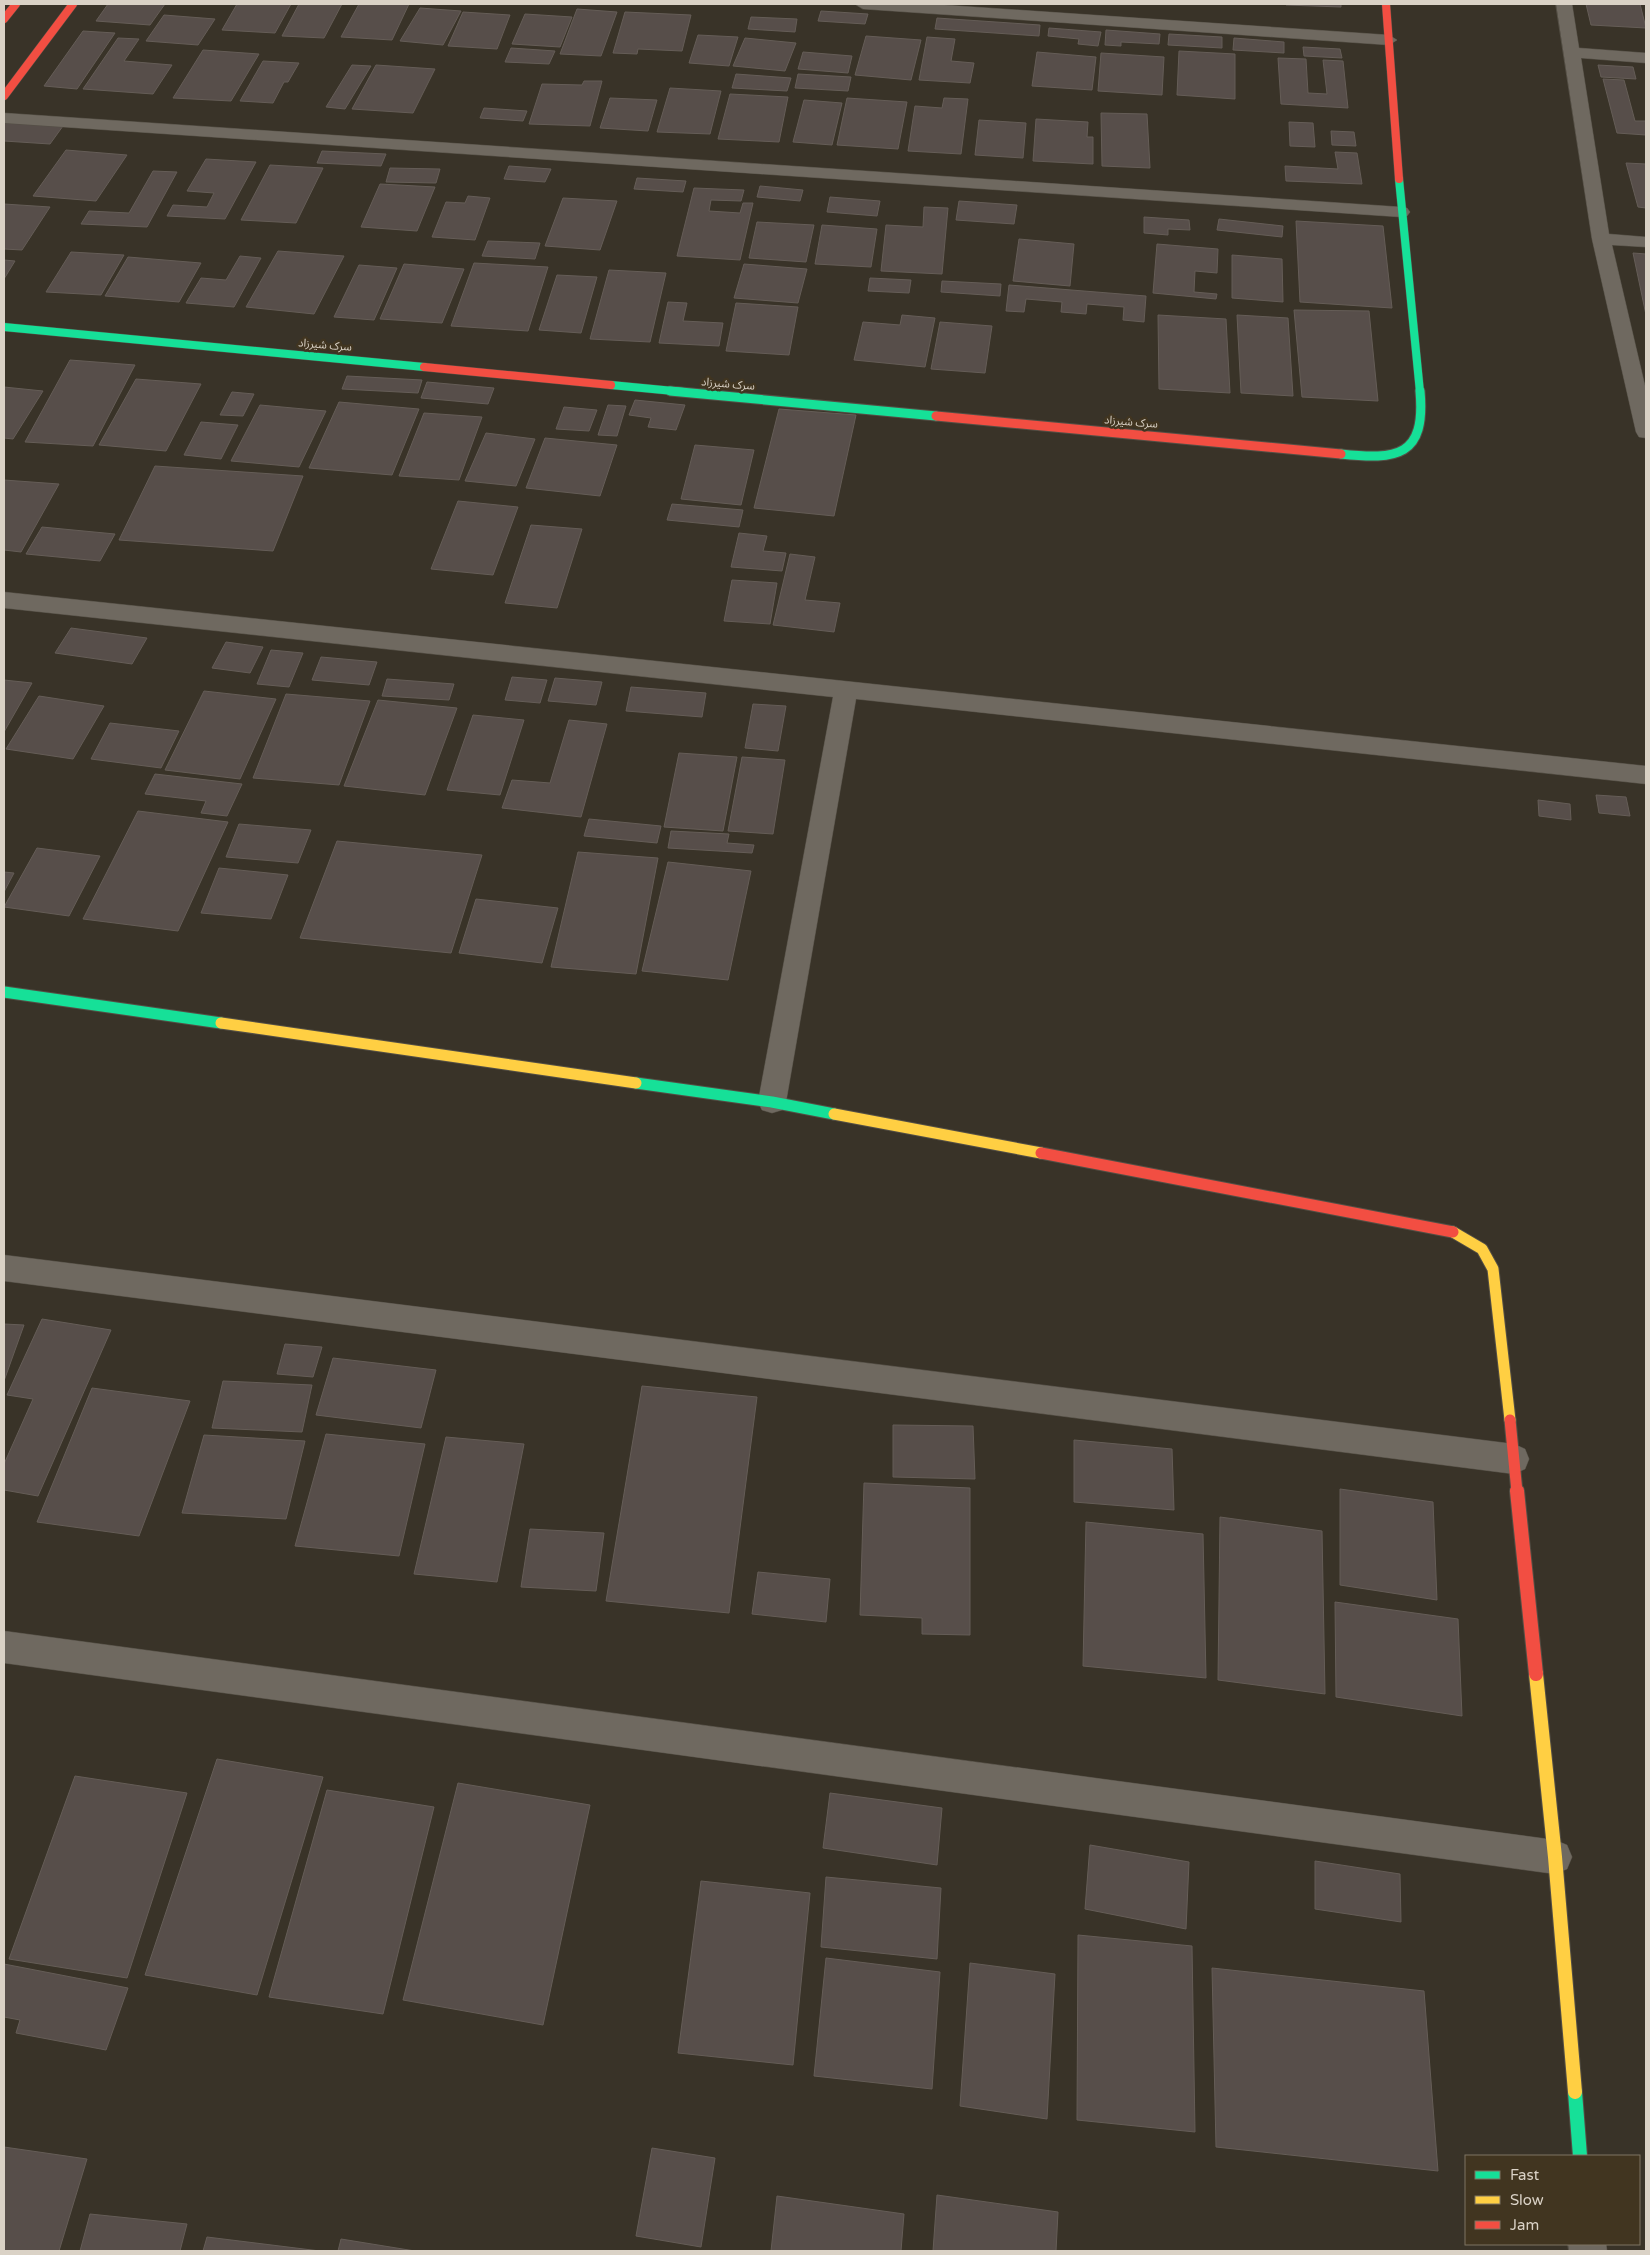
<svg xmlns="http://www.w3.org/2000/svg" width="1650" height="2255" viewBox="0 0 1650 2255" font-family="'Varela Round','Noto Sans Arabic',sans-serif">
	<style>
		.building { fill: #574e4a; stroke: #655d57 }
		.lines { fill: none; stroke-linecap: round; stroke-linejoin: round }
		.street-casing { stroke: #544f45; stroke-width: 1 }
		.fast-far3-casing { stroke: #544f45; stroke-width: 9 }
		.fast-far2-casing { stroke: #544f45; stroke-width: 11 }
		.fast-far1-casing { stroke: #544f45; stroke-width: 13 }
		.fast-casing { stroke: #544f45; stroke-width: 16 }
		.slow-far1-casing { stroke: #544f45; stroke-width: 13 }
		.slow-casing { stroke: #544f45; stroke-width: 16 }
		.jam-far3-casing { stroke: #544f45; stroke-width: 9 }
		.jam-far2-casing { stroke: #544f45; stroke-width: 11 }
		.jam-far1-casing { stroke: #544f45; stroke-width: 13 }
		.jam-casing { stroke: #544f45; stroke-width: 16 }
		.street { fill: #6f6960; fill-rule: evenodd }
		.fast-far3 { stroke: #16e098; stroke-width: 8 }
		.fast-far2 { stroke: #16e098; stroke-width: 9 }
		.fast-far1 { stroke: #16e098; stroke-width: 11 }
		.fast { stroke: #16e098; stroke-width: 14 }
		.slow-far1 { stroke: #ffcf43; stroke-width: 11 }
		.slow { stroke: #ffcf43; stroke-width: 14 }
		.jam-far3 { stroke: #f24e42; stroke-width: 8 }
		.jam-far2 { stroke: #f24e42; stroke-width: 9 }
		.jam-far1 { stroke: #f24e42; stroke-width: 11 }
		.jam { stroke: #f24e42; stroke-width: 14 }
		.labels { text-anchor: middle; dominant-baseline: central; stroke-width: 5; stroke-linejoin: round; paint-order: stroke }
		.far-street-label { font-size: 11px; fill: #dad2c6; stroke: #413520 }
	</style>
	<rect width="100%" height="100%" fill="#393328"/>
	<path class="building" d="M108,4h57l-15,21 -54,-4z
		M237,4h54l-16,29 -53,-3z
		M299,4h43l-18,34 -42,-2z
		M359,4h50l-17,36 -51,-3z
		M1286,4h55v3l-55,-2z
		M1586,4h54l6,24 -55,-3z
		M420,8l41,3 -18,34 -43,-4z
		M577,9l40,3 -16,44 -41,-2z
		M821,11l47,3 -3,10 -47,-3z
		M463,12l47,3 -13,34 -49,-3z
		M625,12l66,3 -9,36 -44,-2 -1,5 -24,-1z
		M525,14l47,3 -12,30 -48,-3z
		M164,15l51,4 -17,26 -52,-4z
		M751,17l46,2 -2,13 -47,-3z
		M937,18l103,7 -1,11 -104,-7z
		M1049,28l52,4 -3,14 -20,-2 1,-5 -31,-3z
		M1106,30l54,4 -1,10 -38,-2v4l-16,-1z
		M83,31l32,2 -38,56 -33,-3z
		M1169,34l53,3v11l-54,-3z
		M698,35l40,2 -9,29 -40,-3z
		M866,36l55,4 -10,40 -56,-5z
		M927,37l28,2 -4,22 23,2 -4,20 -51,-3z
		M118,38l21,1 -15,22 48,4 -19,29 -70,-5z
		M745,38l51,5 -11,28 -52,-5z
		M1234,38l50,4v11l-51,-3z
		M1303,47l37,2 2,9 -38,-2z
		M511,48l44,3 -6,13 -44,-2z
		M203,50l56,4 -28,47 -58,-3z
		M1179,51l56,3v45l-58,-4z
		M803,52l49,4 -4,17 -50,-4z
		M1037,52l59,5 -4,33 -60,-4z
		M1101,53l63,4 -2,38 -64,-4z
		M1278,58l28,1 2,34 19,1 -4,-34 20,1 5,47 -67,-4z
		M263,61l36,2 -11,19h-4l-11,21 -33,-2z
		M352,65l19,1 -26,43 -19,-2z
		M376,65l59,4 -22,44 -61,-4z
		M1598,65l35,2 3,12 -35,-2z
		M736,74l55,4 -4,13 -55,-3z
		M798,74l53,3 -3,14 -53,-3z
		M1603,79l21,1 11,41h11v14l-29,-2z
		M584,81h18l-12,45 -61,-2 13,-40 40,1z
		M670,88l51,3 -11,43 -53,-2z
		M730,94l58,3 -9,45 -61,-3z
		M610,98l47,2 -9,31 -48,-3z
		M847,98l60,4 -9,47 -61,-4z
		M944,98l24,1 -7,55 -53,-3 7,-45 27,2z
		M804,100l38,3 -10,42 -39,-3z
		M484,108l43,3 -4,10 -43,-3z
		M1101,113l46,1 3,54 -48,-2z
		M1036,119l52,3 -1,15h6v27l-60,-3z
		M979,120l47,3 -3,35 -48,-3z
		M4,122l59,4 -13,18 -46,-3z
		M1289,122l24,1 2,24 -25,-1z
		M1331,131l23,1 2,14 -24,-1z
		M66,150l61,5 -31,46 -63,-5z
		M322,151l64,3 -5,12 -64,-3z
		M1335,152l22,1 5,31 -76,-3 -1,-15 53,3z
		M206,159l50,3 -31,57 -58,-3 6,-11 34,2 7,-14 -27,-2z
		M1626,163l20,1v44l-8,-1z
		M270,165l53,3 -27,55 -55,-3z
		M509,166l42,3 -6,13 -41,-3z
		M390,168l50,1 -4,14 -50,-1z
		M153,171l24,1 -30,55 -66,-3 8,-13 40,2z
		M637,178l49,3 -3,11 -49,-3z
		M380,184l55,3 -18,44 -56,-4z
		M760,186l43,4 -3,11 -43,-4z
		M694,188l50,2 -3,11 -30,-1 -2,11 31,2 3,-10h10l-13,57 -63,-4z
		M468,196l22,2 -15,42 -43,-3 14,-35 19,1z
		M830,197l50,4 -3,15 -50,-4z
		M563,198l54,3 -17,49 -55,-4z
		M959,201l58,4 -3,19 -58,-4z
		M4,204l46,3 -28,43 -18,-1z
		M924,207l24,1 -6,66 -61,-3 5,-46 37,2z
		M1144,217l45,3 1,10 -22,-1v6l-24,-2z
		M1219,219l64,7 -1,11 -65,-7z
		M1296,221l87,5 9,82 -92,-6z
		M757,222l57,3 -8,37 -57,-4z
		M822,225l55,4 -6,38 -56,-3z
		M1019,239l55,5 -4,42 -57,-5z
		M488,241l52,2 -5,16 -53,-3z
		M1157,244l61,5 -1,24 -22,-2 -1,21 23,2 -1,5 -63,-6z
		M278,251l66,5 -30,58 -68,-7z
		M71,252l53,3 -23,40 -55,-3z
		M1633,253l13,1v61z
		M1232,255l50,4 1,43 -51,-4z
		M240,256l21,2 -27,49 -48,-4 15,-25 25,2z
		M128,257l73,6 -22,39 -74,-6z
		M4,260l11,1 -11,18z
		M474,263l74,4 -20,64 -77,-5z
		M404,264l60,5 -22,54 -62,-4z
		M744,264l63,5 -9,34 -64,-5z
		M359,265l38,3 -23,52 -40,-3z
		M609,270l57,3 -16,69 -60,-3z
		M557,275l40,2 -16,56 -42,-3z
		M870,278l41,2 -2,13 -41,-2z
		M942,281l59,3 -1,12 -59,-4z
		M1009,285l137,11 -2,26 -21,-2 1,-13 -37,-3 -1,10 -25,-2 1,-10 -36,-3 -2,13 -18,-1z
		M668,302l19,1 -4,18 40,2 -4,23 -60,-3z
		M736,303l62,4 -9,48 -63,-4z
		M1294,310l75,1 9,90 -76,-4z
		M902,315l33,3 -10,49 -71,-7 9,-38 37,3z
		M1158,315l68,4 4,74 -71,-4z
		M1237,315l51,3 5,78 -52,-3z
		M940,322l52,4 -7,47 -54,-4z
		M70,360l65,5 -42,81 -68,-4z
		M347,376l75,4 -4,13 -76,-4z
		M136,379l65,5 -35,67 -67,-6z
		M427,382l67,6 -6,16 -67,-6z
		M4,387l39,4 -30,48 -9,-1z
		M232,392l22,2 -11,22 -23,-1z
		M635,400l50,5 -9,25 -28,-3 3,-9 -22,-3z
		M339,402l80,7 -27,66 -83,-7z
		M260,405l66,6 -27,56 -68,-6z
		M608,405l18,1 -9,30 -19,-1z
		M564,407l33,3 -8,21 -33,-2z
		M779,409l77,6 -22,101 -80,-8z
		M424,413l58,4 -23,63 -60,-4z
		M201,422l37,3 -17,34 -37,-4z
		M486,433l49,6 -19,47 -51,-5z
		M545,438l72,7 -17,51 -74,-8z
		M695,445l59,5 -13,55 -60,-6z
		M155,466l148,10 -30,75 -154,-11z
		M4,480l55,4 -38,68 -17,-2z
		M458,501l60,6 -25,68 -62,-6z
		M672,504l71,6 -4,17 -72,-7z
		M531,525l51,4 -25,79 -52,-5z
		M42,527l73,7 -15,27 -74,-7z
		M739,533l28,3 -4,15 23,2 -4,18 -51,-4z
		M790,554l25,3 -10,43 35,3 -6,29 -61,-7z
		M732,580l45,3 -7,41 -46,-3z
		M71,628l76,10 -15,26 -77,-11z
		M226,642l37,5 -13,26 -38,-5z
		M271,650l32,3 -14,34 -32,-3z
		M321,657l56,5 -8,23 -57,-5z
		M512,677l35,3 -7,23 -35,-3z
		M555,678l47,4 -6,23 -48,-4z
		M387,679l67,5 -5,16 -67,-4z
		M4,680l28,3 -28,49z
		M631,687l75,6 -4,24 -76,-6z
		M204,691l72,8 -36,80 -75,-9z
		M286,694l84,7 -31,84 -86,-7z
		M39,696l65,10 -31,53 -67,-10z
		M378,700l79,8 -32,87 -81,-9z
		M753,704l33,2 -8,45 -33,-3z
		M473,715l51,5 -24,75 -53,-5z
		M569,720l38,4 -26,93 -79,-9 10,-28 38,3z
		M110,723l69,8 -18,37 -70,-9z
		M679,753l58,4 -14,74 -59,-4z
		M742,757l43,3 -12,74 -45,-3z
		M155,774l87,10 -15,32 -26,-3 5,-12 -61,-7z
		M1596,795l30,2 4,19 -31,-3z
		M1538,800l32,4 1,16 -32,-4z
		M138,811l90,11 -50,109 -95,-12z
		M589,819l72,7 -4,17 -73,-7z
		M239,824l72,6 -13,33 -72,-6z
		M671,831l58,3 -2,9 27,2 -2,8 -84,-5z
		M337,841l145,14 -31,98 -151,-15z
		M37,848l63,8 -31,60 -65,-9z
		M578,852l80,6 -22,116 -85,-7z
		M668,862l83,9 -23,109 -86,-9z
		M219,868l69,7 -17,44 -70,-6z
		M4,872l10,1 -10,19z
		M476,899l82,9 -16,55 -83,-10z
		M42,1319l69,11 -73,166 -34,-6v-26l29,-65 -26,-4z
		M4,1324l20,1 -20,56z
		M285,1344l37,3 -9,30 -36,-3z
		M333,1358l103,12 -15,58 -105,-13z
		M223,1381l89,4 -10,47 -90,-4z
		M642,1386l115,11 -28,216 -123,-12z
		M92,1388l98,13 -51,135 -102,-14z
		M893,1425l80,1 2,53 -82,-2z
		M326,1434l99,10 -26,112 -104,-10z
		M204,1435l101,6 -19,78 -104,-6z
		M446,1437l78,7 -27,138 -83,-8z
		M1074,1440l98,9 2,61 -100,-8z
		M864,1483l106,5v147l-48,-1v-16l-62,-3z
		M1340,1489l93,13 4,98 -97,-15z
		M1220,1517l102,14 3,163 -107,-14z
		M1086,1522l117,12 3,144 -123,-12z
		M530,1529l74,4 -8,58 -75,-4z
		M758,1572l72,7 -4,43 -74,-8z
		M1335,1602l123,17 4,97 -126,-19z
		M217,1759l106,18 -66,218 -112,-20z
		M75,1776l112,17 -60,185 -118,-19z
		M458,1783l132,22 -47,220 -140,-25z
		M327,1790l107,17 -51,207 -114,-17z
		M830,1793l112,15 -5,57 -114,-17z
		M1090,1845l99,17 -3,67 -101,-20z
		M1315,1861l85,13 1,48 -86,-13z
		M826,1877l115,11 -4,71 -116,-12z
		M701,1881l109,12 -17,172 -115,-12z
		M1078,1935l114,11 3,186 -118,-12z
		M826,1958l114,14 -8,117 -118,-13z
		M970,1963l85,11 -8,145 -87,-13z
		M4,1964l124,24 -22,62 -90,-17 4,-13 -16,-3z
		M1212,1968l212,23 14,180 -222,-24z
		M4,2147l83,12 -28,92h-55z
		M652,2148l63,10 -14,89 -65,-11z
		M937,2195l121,17 -2,39h-123z
		M777,2196l127,18 -3,37h-130z
		M90,2214l97,10 -7,27h-100z
		M207,2237l113,14h-117z
		M341,2239l74,12h-77z"/>
	<g class="lines">
		<defs>
			<path id="street" d="M855,4h75l459,31 8,5 -8,5 -526,-36z
				M1556,4h16l7,44 67,5v10l-65,-5 28,176 37,3v10l-34,-2 34,145v48l-7,-1 -3,-5 -44,-193z
				M4,113l1397,94 6,1 3,4 -3,4 -6,1 -1397,-94z
				M4,592l1642,174v18l-790,-85 -70,403 -4,8 -10,3 -10,-3 -4,-8 75,-405 -829,-89z
				M4,1255l1510,189 11,5 4,10 -4,10 -11,5 -1510,-193z
				M4,1631l1551,209 12,5 5,12 -5,12 -12,5 -1551,-211z
				M1568,2244h38l1,7h-38z"/>
			<path id="fast-far3" d="M1399,179l21,213
				M4,327l420,40
				M611,385l73,7"/>
			<path id="fast-far2" d="M670,391l266,25
				M1341,454c56,6 85,3 79,-63"/>
			<path id="fast-far1" d="M4,992l217,31
				M636,1083l136,19 62,12"/>
			<path id="fast" d="M1575,2092l5,64"/>
			<path id="slow-far1" d="M221,1023l415,60
				M834,1114l207,39
				M1453,1232l29,17 11,20 17,151"/>
			<path id="slow" d="M1536,1674l19,183 20,235"/>
			<path id="jam-far3" d="M1386,4l13,175
				M4,19l12,-15
				M4,96l69,-92
				M424,367l187,18"/>
			<path id="jam-far2" d="M936,416l405,38"/>
			<path id="jam-far1" d="M1041,1153l412,79
				M1510,1420l7,72"/>
			<path id="jam" d="M1517,1491l19,183"/>
		</defs>
		<use href="#street" class="street-casing"/>
		<use href="#fast-far3" class="fast-far3-casing"/>
		<use href="#fast-far2" class="fast-far2-casing"/>
		<use href="#fast-far1" class="fast-far1-casing"/>
		<use href="#fast" class="fast-casing"/>
		<use href="#slow-far1" class="slow-far1-casing"/>
		<use href="#slow" class="slow-casing"/>
		<use href="#jam-far3" class="jam-far3-casing"/>
		<use href="#jam-far2" class="jam-far2-casing"/>
		<use href="#jam-far1" class="jam-far1-casing"/>
		<use href="#jam" class="jam-casing"/>
		<use href="#street" class="street"/>
		<use href="#fast-far3" class="fast-far3"/>
		<use href="#fast-far2" class="fast-far2"/>
		<use href="#fast-far1" class="fast-far1"/>
		<use href="#fast" class="fast"/>
		<use href="#slow-far1" class="slow-far1"/>
		<use href="#slow" class="slow"/>
		<use href="#jam-far3" class="jam-far3"/>
		<use href="#jam-far2" class="jam-far2"/>
		<use href="#jam-far1" class="jam-far1"/>
		<use href="#jam" class="jam"/>
	</g>
	<g class="labels">
		<g class="far-street-label">
			<text transform="translate(325 345) rotate(5)">سرک شیرزاد</text>
			<text transform="translate(728 384) rotate(5)">سرک شیرزاد</text>
			<text transform="translate(1131 422) rotate(5)">سرک شیرزاد</text>
		</g>
	</g>
	<rect width="1650" height="2255" fill="none" stroke="#dad2c6" stroke-width="10"/>
	<rect x="1465" y="2155" width="175" height="90" fill="#413520" stroke="#7e7462"/>
	<rect x="1475" y="2171" width="25" height="8" fill="#16e098" stroke="#7e7462"/>
	<text x="1510" y="2180" font-size="15" fill="#dad2c6">Fast</text>
	<rect x="1475" y="2196" width="25" height="8" fill="#ffcf43" stroke="#7e7462"/>
	<text x="1510" y="2205" font-size="15" fill="#dad2c6">Slow</text>
	<rect x="1475" y="2221" width="25" height="8" fill="#f24e42" stroke="#7e7462"/>
	<text x="1510" y="2230" font-size="15" fill="#dad2c6">Jam</text>
</svg>
